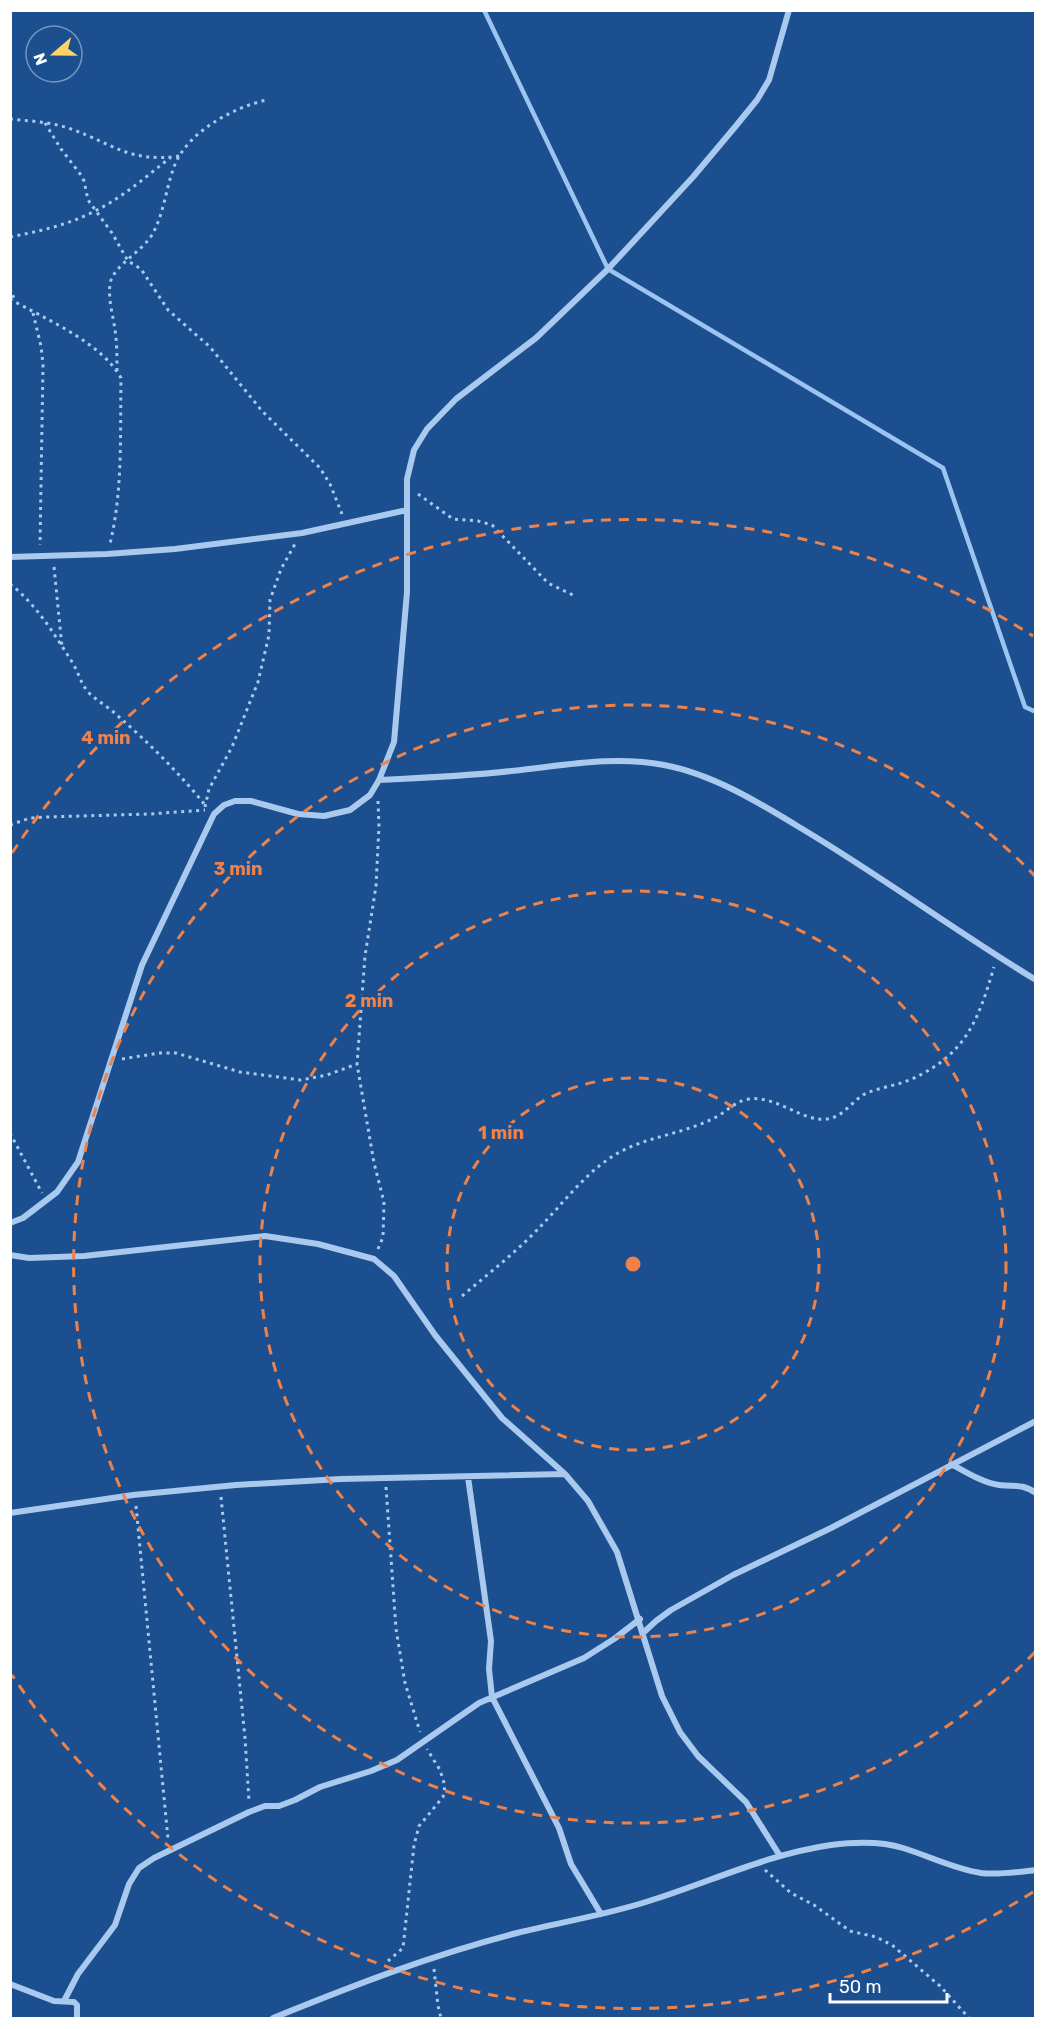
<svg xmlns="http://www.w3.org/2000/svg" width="1046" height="2029" viewBox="0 0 1046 2029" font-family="Rubik,sans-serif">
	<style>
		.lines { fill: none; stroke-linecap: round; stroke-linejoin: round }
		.stream { stroke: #9cc4f0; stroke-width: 4.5 }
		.path { stroke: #a9c9ee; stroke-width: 3; stroke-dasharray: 3 4.5; stroke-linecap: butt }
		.street { stroke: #a9c9ee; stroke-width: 6 }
		.ring { fill: none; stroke: #ee8249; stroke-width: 3; stroke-dasharray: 10 8 }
		.centre { fill: #ee8249; stroke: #1b4f8f; stroke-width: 3 }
		.ring-label { font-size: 18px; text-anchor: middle; font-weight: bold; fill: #ee8249; stroke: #1b4f8f; stroke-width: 4.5; stroke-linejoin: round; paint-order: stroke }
	</style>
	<rect width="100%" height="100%" fill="#1b4f8f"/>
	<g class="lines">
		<path class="stream" d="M484,10l124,259 335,199 82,239 11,5"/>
		<path class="path" d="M10,119c20,2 42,3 61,10 42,15 59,34 108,27
			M45,123l16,26 20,26 3,6 4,19 24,33 16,28 13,8 27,41 42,37 52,64 58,57 10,16 12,30
			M10,237c30,-6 58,-12 85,-26 28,-14 52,-35 76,-54
			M10,288l5,13
			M10,299c35,20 91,43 111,79 -1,55 2,112 -11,166
			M33,313l8,33 2,19 -3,180
			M117,371c0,-14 0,-28 -2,-41 -2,-15 -7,-30 -5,-46 3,-19 34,-33 43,-51 11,-20 13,-45 21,-66 12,-34 59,-60 93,-67
			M418,494l35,25 25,2 14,4 56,58 25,12
			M54,567l8,80
			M10,584c26,20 45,51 62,78 7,11 9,23 18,32 9,8 20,14 29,23 29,25 62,58 86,88
			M378,801l1,25 -3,60 -11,70 -8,108 17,99 10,39 -1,35 -5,12
			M205,807l4,-18 23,-42 26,-65 11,-47 1,-35 11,-31 14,-25
			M10,825l20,-7 16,-1 104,-3 55,-4
			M122,1059l37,-6h17l64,19 61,8 26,-5 30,-11
			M10,1133l32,60
			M462,1296c26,-22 52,-42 75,-66 28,-28 54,-66 91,-82 29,-13 61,-16 90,-32 10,-6 18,-15 31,-17 27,-4 53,23 78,20 18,-2 26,-21 42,-27 14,-5 29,-7 43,-13 54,-25 66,-58 82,-112
			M386,1487l10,142 9,54 15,49
			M221,1497l24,241 4,63
			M136,1506l32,333
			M765,1870l26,23 23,12 36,26 26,6 16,8 48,41 29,32
			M388,1961l15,-13 11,-103 5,-19 24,-29 2,-11 -5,-16 -13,-21
			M434,1969l4,37 3,12"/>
		<path class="street" d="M10,557l97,-3 68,-5 127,-16 105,-23
			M379,780c44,-2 88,-4 132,-9 50,-5 102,-16 153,-6 48,9 94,37 135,62 81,48 156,104 237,153
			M10,1223l13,-5 34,-26 21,-30 64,-197 72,-151 10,-9 11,-4h16l47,13 26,2 26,-6 20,-15 9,-15 15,-38 13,-150v-113l7,-29 13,-21 29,-30 80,-61 72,-69 85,-92 42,-50 22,-27 12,-20 20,-70
			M10,1255l19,3 55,-2 181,-20 53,8 56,15 20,17 41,59 67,83 63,56 23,27 29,51 45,144 18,36 18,24 48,46 34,54
			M951,1464c15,8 32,19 48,21 16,2 22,-2 37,8
			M468,1477l23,164 -2,28 3,28 67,131 12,36 30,50
			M10,1513l123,-18 103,-10 105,-6 223,-5
			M643,1633l13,-12 15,-11 62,-35 98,-47 205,-107
			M10,1984l44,17 20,1 3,3v13
			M64,2001l14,-27 37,-49 14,-41 10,-16 15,-10 95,-46 16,-6h14l16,-6 25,-13 51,-16 26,-11 82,-57 105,-45 30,-19 26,-20
			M273,2018c79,-32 161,-64 244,-85 44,-11 89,-18 132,-32 61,-19 119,-47 182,-56 23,-3 50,-4 72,3 26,8 51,21 78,25 18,2 37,-1 55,-3"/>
	</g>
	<g class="ring">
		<circle cx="633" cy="1264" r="186"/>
		<circle cx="633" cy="1264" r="373"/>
		<path d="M1035 1652A559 559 0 1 1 1035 876"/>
		<path d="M1033 1892A745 745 0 0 1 12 1675M12 853A745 745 0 0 1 1033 636"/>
	</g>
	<circle cx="633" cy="1264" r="9" class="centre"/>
	<g class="ring-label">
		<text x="106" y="744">4 min</text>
		<text x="238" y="875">3 min</text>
		<text x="369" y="1007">2 min</text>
		<text x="501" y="1139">1 min</text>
	</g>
	<rect width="1046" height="2029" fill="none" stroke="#ffffff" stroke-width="24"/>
	<g transform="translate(54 54) rotate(250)"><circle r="28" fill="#1b4f8f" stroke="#7695bc" stroke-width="1.5"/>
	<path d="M0-4.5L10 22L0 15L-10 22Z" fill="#ffd166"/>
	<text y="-9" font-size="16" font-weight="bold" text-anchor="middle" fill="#ffffff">N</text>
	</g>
	<path d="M830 1993v9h117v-9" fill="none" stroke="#ffffff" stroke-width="3"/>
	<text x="839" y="1993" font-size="18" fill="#ffffff" stroke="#1b4f8f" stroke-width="4.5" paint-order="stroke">50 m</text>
</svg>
